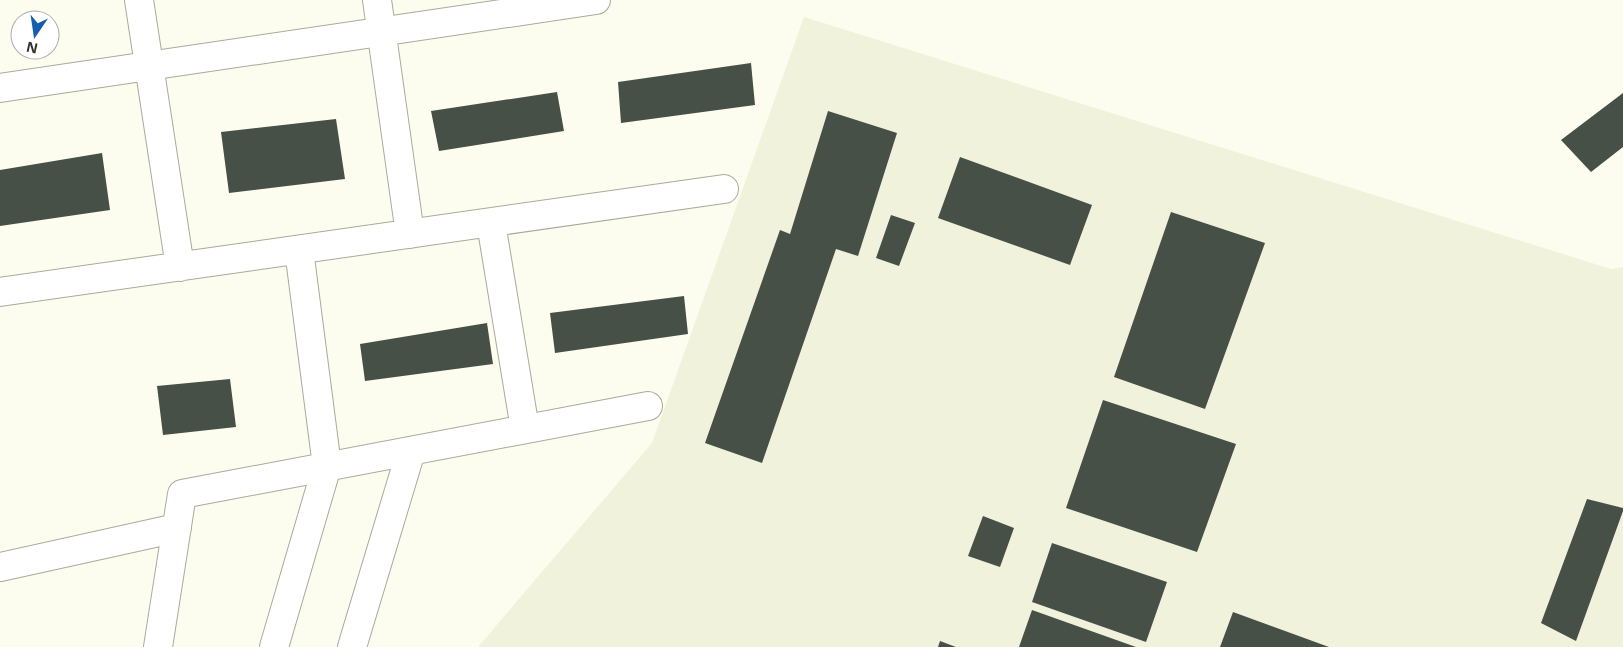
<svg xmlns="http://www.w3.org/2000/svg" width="1623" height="647" viewBox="0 0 1623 647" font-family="'Noto Sans',sans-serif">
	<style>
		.built { fill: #f0f2db }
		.building { fill: #475046 }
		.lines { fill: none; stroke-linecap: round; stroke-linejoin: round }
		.minor-casing { stroke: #a8aa9b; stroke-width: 30 }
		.minor { stroke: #fff; stroke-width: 28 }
	</style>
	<rect width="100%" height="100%" fill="#fcfdee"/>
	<path class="built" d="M804,17l807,252 12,-2v380h-1145l174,-204z"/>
	<path class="building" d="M751,63l4,42 -134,18 -3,-41z
		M557,92l7,39 -125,20 -8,-40z
		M1623,93v54l-32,25 -30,-32z
		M828,111l69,22 -39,123 -22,-7 -74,214 -57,-20 75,-213 10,4z
		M336,119l9,60 -116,14 -8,-61z
		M102,153l8,57 -110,16v-56z
		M960,157l132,48 -22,60 -132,-47z
		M1171,212l94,31 -60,166 -91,-32z
		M891,215l24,8 -16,43 -23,-8z
		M684,296l4,38 -133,19 -5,-40z
		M487,323l6,41 -128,17 -5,-37z
		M230,379l6,48 -73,8 -6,-49z
		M1103,400l133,44 -39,108 -131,-44z
		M1587,499l36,9v3l-47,130 -35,-18z
		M983,516l31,12 -14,39 -32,-11z
		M1052,543l115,39 -21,60 -114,-40z
		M1032,610l104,37h-117z
		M1233,612l96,35h-109z
		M940,641l16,6h-18z"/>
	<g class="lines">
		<defs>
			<path id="minor" d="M139,0l41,267
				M377,0l33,234
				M0,88l596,-88
				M491,223l34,206
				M0,292l724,-103
				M0,567l177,-39
				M158,647l24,-153 466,-88
				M274,647l53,-181 -28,-216
				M352,647l59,-196"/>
		</defs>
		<use href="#minor" class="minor-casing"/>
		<use href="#minor" class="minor"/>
	</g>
	<g transform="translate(35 35) rotate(193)"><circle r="24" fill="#ffffff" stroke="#acacaa"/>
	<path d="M0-4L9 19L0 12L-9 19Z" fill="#165fae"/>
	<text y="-8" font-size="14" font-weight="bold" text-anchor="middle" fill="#30302a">N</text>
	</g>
</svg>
